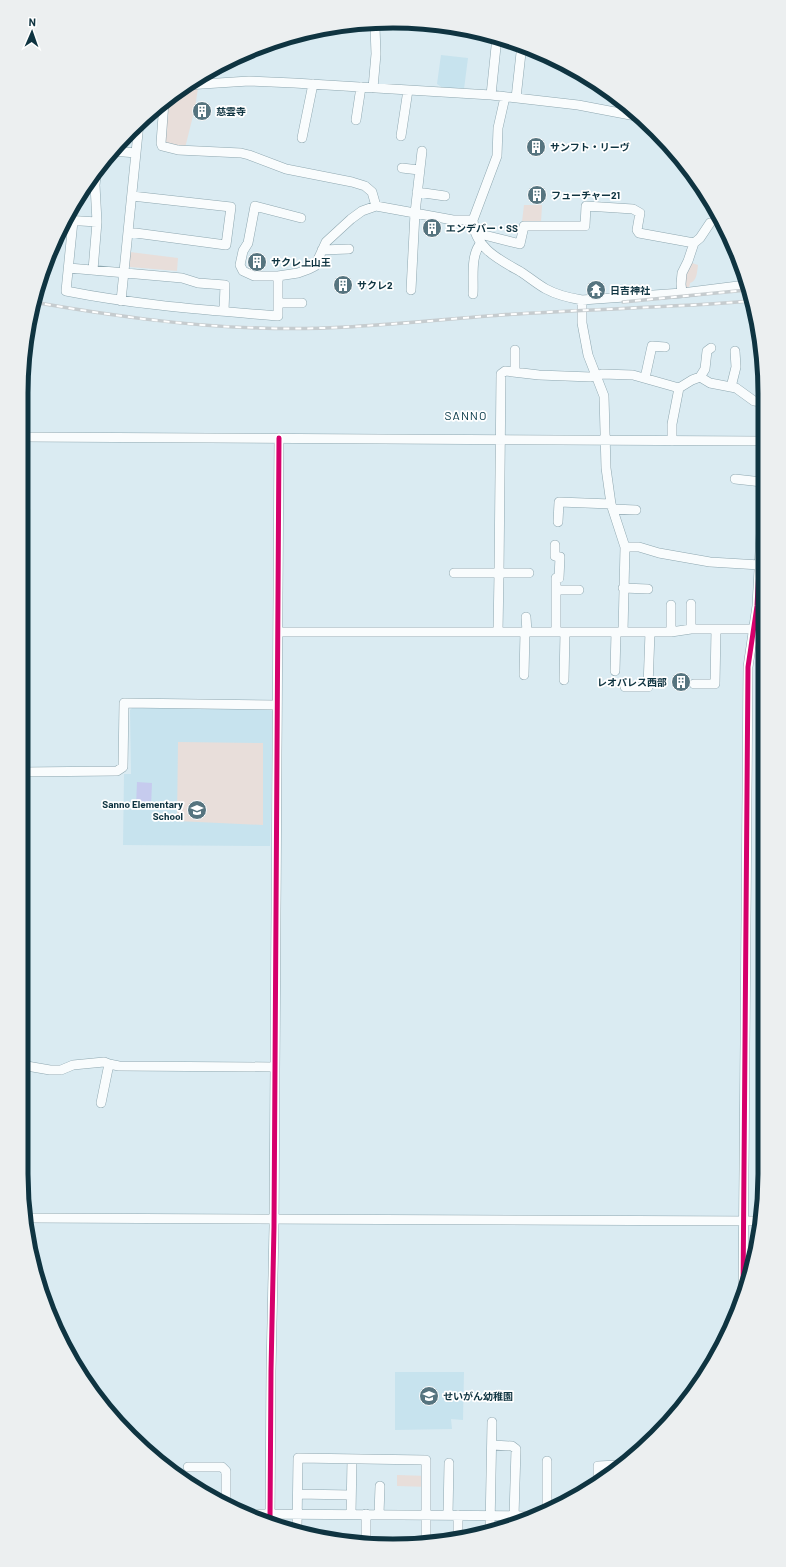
<svg xmlns="http://www.w3.org/2000/svg" width="786" height="1567" viewBox="0 0 786 1567" font-family="Barlow,'Noto Sans JP',sans-serif">
	<style>
		.built { fill: #c7e3ee }
		.green { fill: #e8deda }
		.water { fill: #c6cbee }
		.lines { fill: none; stroke-linecap: round; stroke-linejoin: round }
		.minor-casing { stroke: #8ea7b0; stroke-width: 10 }
		.minor { stroke: #f9fcfd; stroke-width: 9 }
		.rail-casing { stroke: #c6cccf; stroke-width: 3.5 }
		.rail { stroke: #fff; stroke-width: 2; stroke-dasharray: 6; stroke-linecap: butt }
		.cycleway-casing { stroke: #fff; stroke-width: 8 }
		.cycleway { stroke: #d6006c; stroke-width: 5 }
		.labels { text-anchor: middle; dominant-baseline: central; stroke-width: 3.5; stroke-linejoin: round; paint-order: stroke }
		.poi-label { font-size: 10px; font-weight: bold; fill: #0f3441; stroke: #fff; text-anchor: start }
		.quarter-label { font-size: 12px; letter-spacing: 1px; fill: #013343; stroke: #fff }
		.rim { fill: none; stroke: #0f3441; stroke-width: 5 }
	</style>
	<rect width="100%" height="100%" fill="#daebf2"/>
	<path class="built" d="M441,55l27,3 -4,31 -21,-1 -6,-4z
		M134,706l135,2 4,4 -3,134 -147,-1 1,-71h7l-1,-64z
		M395,1372h69l-1,48 -12,-1 1,10 -57,1z"/>
	<path class="green" d="M198,88l-3,20 -10,40 -21,-3 2,-45 15,-11z
		M524,205h18l-1,17h-19z
		M130,252l48,6 -1,13 -47,-4 -2,-3z
		M692,263l6,2c-1,7 -1,16 -8,18l-1,6 -4,1 1,-16z
		M178,742l85,1v82l-86,-4z
		M397,1475l32,1v11l-32,-1z"/>
	<path class="water" d="M137,782l15,1 -1,23h-15z"/>
	<g class="lines">
		<defs>
			<path id="minor" d="M187,85l62,-4 45,2 197,12 87,10 63,12
				M373,88l3,-34 -1,-27
				M491,95l6,-58
				M505,97l-7,31 -1,28 -24,64c1,28 27,40 48,52 8,5 16,12 25,17 11,6 24,9 36,11l100,-7 64,-8
				M516,98l5,-45
				M164,102l-3,41 1,3 16,4 63,3 8,2 37,14 66,13 13,4 7,6 4,14
				M356,120l5,-33
				M401,136l7,-46
				M302,138l11,-54
				M112,151l24,2
				M402,168l17,2
				M417,192l28,4
				M301,218l-46,-12 -7,37 -5,8 -3,14 3,6 11,5h24l20,-3 11,-4 6,-3 11,-24 25,-23 11,-8 14,-5 77,14h20
				M65,220l32,2
				M73,221l-7,70c70,14 141,19 212,25v-40
				M128,232l98,13 5,-38 -99,-11
				M476,233l44,11 4,-18h61l1,-20 47,3 7,4 -3,17 2,3 55,10
				M322,250l27,-1
				M69,268l113,10 16,5 27,2 -1,26
				M93,270l4,-48 -2,-37 2,-17
				M411,290l4,-77 7,-62
				M682,293l-1,-9 1,-11 6,-12 6,-18 6,-5 10,-15
				M473,294c1,-15 -3,-39 8,-51
				M582,300v23l6,32 16,41 2,72 5,36 14,43 -2,85
				M121,301l18,-178
				M278,303h24
				M515,372v-22
				M700,377l5,-8 2,-18 4,-3
				M645,378l7,-32 13,1
				M731,387l5,-20 -1,-16
				M22,437l740,4
				M672,441v-17l7,-36 13,-8 8,-3 10,6 26,5 18,13 8,1
				M735,479l27,3
				M762,493v19
				M613,509l23,1
				M558,522l1,-20 52,2
				M555,545v11l5,1 -1,21h-3v54
				M625,547h14l20,6 51,9 50,3
				M454,573h45l2,-199 4,-3 34,4 52,2 11,-3 31,1 46,13
				M623,588l25,1
				M556,590h23
				M526,617l1,15
				M691,629v-25
				M279,632h392l20,-3h72
				M498,632l1,-59h30
				M671,632v-27
				M615,671l1,-39
				M524,675l1,-43
				M564,680l1,-48
				M694,684h21l1,-55
				M625,687h23l2,-55
				M21,772l96,-1 6,-4 1,-64 153,2
				M21,1065l29,5h11l12,-5 31,-3 5,2 10,2 155,1
				M101,1103l8,-39
				M28,1218l732,3
				M743,1296l5,-629 9,-61 5,-90
				M492,1445l20,1 4,3 -2,67
				M188,1467h34l4,4v32
				M598,1479v-13l19,-1
				M298,1494l53,1
				M547,1511v-50
				M255,1514l275,2
				M351,1514l1,-55
				M379,1514l1,-28
				M448,1515l1,-52
				M270,1520l1,-149 3,-144 5,-789
				M490,1528l2,-106
				M297,1530l1,-72 128,2v82
				M458,1538v-23
				M366,1540v-26"/>
		</defs>
		<use href="#minor" class="minor-casing"/>
		<use href="#minor" class="minor"/>
		<defs>
			<path id="rail" d="M33,302c75,13 150,24 226,26 81,3 162,-7 242,-13 83,-6 166,-7 249,-14
				M623,302l124,-12"/>
		</defs>
		<use href="#rail" class="rail-casing"/>
		<use href="#rail" class="rail"/>
		<defs>
			<path id="cycleway" d="M743,1296l5,-629 9,-61 5,-90
				M270,1520l1,-149 3,-144 5,-789"/>
		</defs>
		<use href="#cycleway" class="cycleway-casing"/>
		<use href="#cycleway" class="cycleway"/>
	</g>
	<defs>
		<symbol id="building-disc" viewBox="-11 -11 22 22"><circle r="9.5" fill="#56747f" stroke="#fff"/><path d="M-4-6H4V6H1V3H-1V6H-4ZM-2.5-4.3h1.7v1.8h-1.7ZM.8-4.3h1.7v1.8H.8ZM-2.5-1h1.7V.8h-1.7ZM.8-1h1.7V.8H.8Z" fill="#fff"/></symbol>
		<symbol id="temple-disc" viewBox="-11 -11 22 22"><circle r="9.5" fill="#56747f" stroke="#fff"/><path d="M0-6L5-2H3V0L6.5 2.5H4V6H1.5V3h-3V6H-4V2.5H-6.5L-3 0V-2H-5Z" fill="#fff"/></symbol>
		<symbol id="school-disc" viewBox="-11 -11 22 22"><circle r="9.5" fill="#56747f" stroke="#fff"/><path d="M0-5L7-2L0 1L-7-2ZM-4 1L0 2.5L4 1V4Q0 6-4 4Z" fill="#fff"/></symbol>
	</defs>
	<g fill-rule="evenodd">
		<use href="#building-disc" x="191" y="100" width="22" height="22"/>
		<use href="#building-disc" x="525" y="136" width="22" height="22"/>
		<use href="#building-disc" x="526" y="184" width="22" height="22"/>
		<use href="#building-disc" x="421" y="217" width="22" height="22"/>
		<use href="#building-disc" x="246" y="251" width="22" height="22"/>
		<use href="#building-disc" x="332" y="274" width="22" height="22"/>
		<use href="#temple-disc" x="585" y="279" width="22" height="22"/>
		<use href="#building-disc" x="670" y="671" width="22" height="22"/>
		<use href="#school-disc" x="186" y="799" width="22" height="22"/>
		<use href="#school-disc" x="418" y="1385" width="22" height="22"/>
	</g>
	<g class="labels">
		<g class="poi-label">
			<text x="216" y="111">慈雲寺</text>
			<text x="550" y="147">サンフト・リーヴ</text>
			<text x="551" y="195">フューチャー21</text>
			<text x="446" y="228">エンデバー・SS</text>
			<text x="271" y="262">サクレ上山王</text>
			<text x="357" y="285">サクレ2</text>
			<text x="610" y="290">日吉神社</text>
			<text x="667" y="682" text-anchor="end">レオパレス西部</text>
			<text x="183" y="804" text-anchor="end">Sanno Elementary<tspan x="183" dy="12">School</tspan></text>
			<text x="443" y="1396">せいがん幼稚園</text>
		</g>
		<g class="quarter-label">
			<text x="466" y="415">SANNO</text>
		</g>
	</g>
	<path d="M0 0H786V1567H0ZM393 28H393A365 365 0 0 1 758 393V1174A365 365 0 0 1 393 1539H393A365 365 0 0 1 28 1174V393A365 365 0 0 1 393 28Z" fill="#eceff0" fill-rule="evenodd"/>
	<path class="rim" d="M393 28H393A365 365 0 0 1 758 393V1174A365 365 0 0 1 393 1539H393A365 365 0 0 1 28 1174V393A365 365 0 0 1 393 28Z"/>
	<g transform="translate(32 32) rotate(2)" stroke="#ffffff" stroke-width="3" paint-order="stroke">
	<path d="M0-3L7 15L0 10L-7 15Z" fill="#0f3441"/>
	<text y="-6" font-size="11" font-weight="bold" text-anchor="middle" fill="#0f3441">N</text>
	</g>
</svg>
